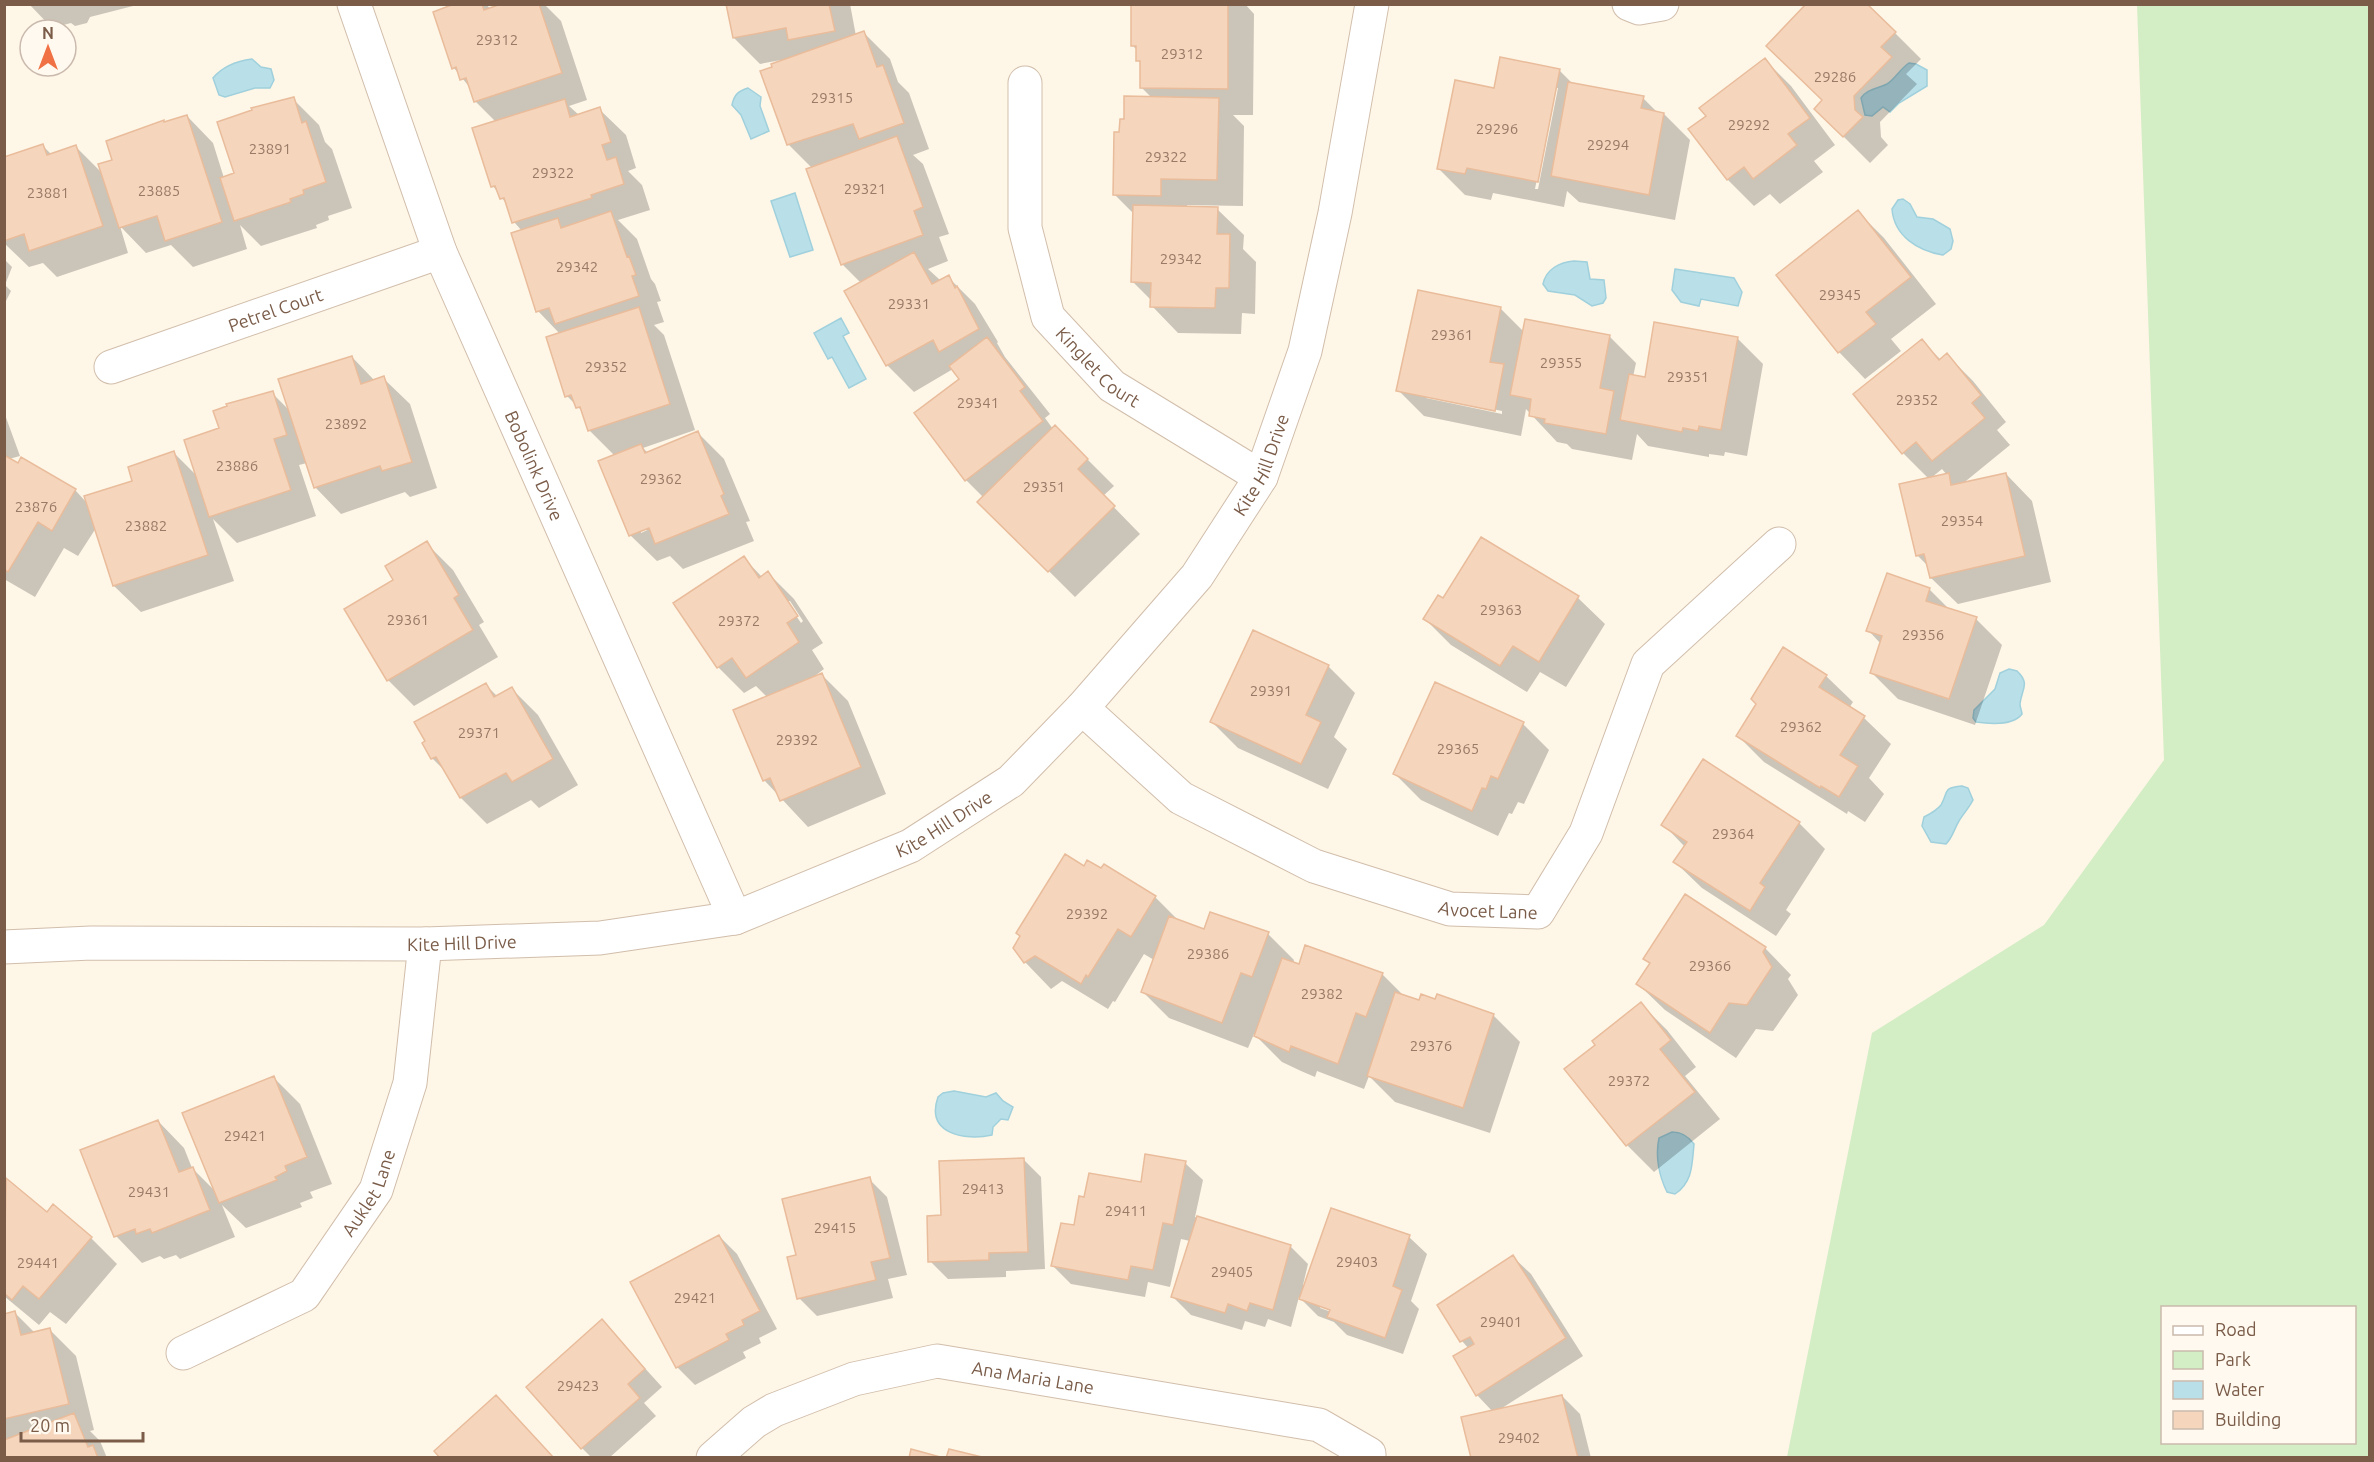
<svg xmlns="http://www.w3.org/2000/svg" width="2374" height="1462" viewBox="0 0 2374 1462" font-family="Ubuntu,sans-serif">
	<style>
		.green { fill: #d3edc4; fill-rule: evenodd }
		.water { fill: #b9e0e9; stroke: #9fd0dc; stroke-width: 1.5 }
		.shadow { fill: #0003; fill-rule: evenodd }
		.building { fill: #f5d5bc; stroke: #e9bc9b; stroke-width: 1.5 }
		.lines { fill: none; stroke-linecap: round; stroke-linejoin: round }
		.minor-casing { stroke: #d1beab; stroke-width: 35 }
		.tertiary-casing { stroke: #d1beab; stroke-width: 35 }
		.minor { stroke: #fff; stroke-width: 33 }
		.tertiary { stroke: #fff; stroke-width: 33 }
		.labels { text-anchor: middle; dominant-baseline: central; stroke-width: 4.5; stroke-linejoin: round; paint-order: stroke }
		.number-label { font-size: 15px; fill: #997a66 }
		.street-label { font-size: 18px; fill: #7a5c49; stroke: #fff9ef }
	</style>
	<rect width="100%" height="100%" fill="#fef6e7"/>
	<path class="green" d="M2137,5h232v1452h-582l85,-424 172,-108 120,-165zM2162,1308h192v134h-192z"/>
	<path class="water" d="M252,59l9,8 10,2 3,11 -4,8h-15l-30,9 -6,-2 -6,-17c10,-12 24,-17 39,-19z
		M1909,63l7,1 11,6v16l-28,17 -9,9 -7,-5 -11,9 -7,-1 -4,-17c6,-9 16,-9 26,-14 8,-5 13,-15 22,-21z
		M748,88l13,9 -1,9 9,25 -18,8 -10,-24 -9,-10c2,-10 6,-14 16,-17z
		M795,193l18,57 -23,7 -19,-56z
		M1903,199l7,5 7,13 16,2 17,10 3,12 -2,8 -8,6c-25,-4 -49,-19 -51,-46l6,-9z
		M1574,261l13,1 3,17 14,1 2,18 -3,5 -11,3 -17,-11 -27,-4 -5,-7c3,-15 17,-22 31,-23z
		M1675,269l59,9 8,14 -4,14 -37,-7 -2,7 -18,-4 -9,-12z
		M841,318l8,15 -6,3 23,43 -17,9 -17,-31 -4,2 -14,-26z
		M2009,669l8,2c14,13 4,19 3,33 0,4 2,7 2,10 -9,12 -32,10 -46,8l-3,-4 1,-8 21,-21 5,-16z
		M1962,786l6,2 5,12c-4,8 -10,14 -14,21 -5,8 -6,16 -13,23l-15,-2 -9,-16 2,-9c6,-3 13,-7 17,-12 8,-14 1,-17 21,-19z
		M954,1091l32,6 10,-4 7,8 10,6 -5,13 -7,-1 -8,8 -1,8c-27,6 -67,-1 -54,-38l5,-4z
		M1672,1132c10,0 16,4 22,12 -2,20 -1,38 -19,50l-8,-2c-8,-16 -12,-36 -8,-54z"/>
	<path class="shadow" d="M29,4h108v1l-47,12 -3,6 -12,3 -4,-3 -19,5z
		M459,4h27l5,6 15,-6h38l17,17 26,79 -18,6 10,9 20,-6 27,26 10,33 -8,3 14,14 8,25 -32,10 19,19 14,40 4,5 6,17 -4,1 7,20 -10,3 10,10 31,95 -52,18 5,5 50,-20 26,26 26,62 -4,1 8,19 -71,28 -13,-13 -13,5 -27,-26 -15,-79 -26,-26 -5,-17 -17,-17 -7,-62 -22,-23 -16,-80 -8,-9 -6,-16 -15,-20 3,-64 -20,-20 -5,-13 -17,-21zM656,526l-15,7v-4z
		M727,4h123l6,32 8,-3 26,26 8,23 11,11 20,56 -16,6 10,9 26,70 -10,3 9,24 -20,8 12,11 8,-3 27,27 23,38 -1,1 8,14 45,57 -5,4 8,11 2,-2 59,59 -11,10 37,38 -65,63 -96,-95 5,-4 -18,-18 -5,-101 -8,-10 -39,23 -27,-27 -41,-74 15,-8 -19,-19 -30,-96 -23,-23 -27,-73 12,-4 7,-8 -21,4 -26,-26z
		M1133,4h112l9,10 -1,101h-20l11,11 -1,80 -56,-1v3l30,1 27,26 -1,14 13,13 -1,52 -13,-1 -1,21 -63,-1 -26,-27v-5l-19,-19 2,-67 -20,-20 6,-61 5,-13 26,-23 -10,-10v-24l-4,-4v-9l-6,-6z
		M1895,33l26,26 -15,15 11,10 -37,38 1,15 7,8 -18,18 -54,-54z
		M1765,60l26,26 44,59 -21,16 9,11 -43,32 -10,-10 -16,12 -26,-26 -38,-50 18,-14z
		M1559,70l15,15 69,13 15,15 6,1 26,26 -15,80 -96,-18 -12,-11 -3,16 -71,-14 -2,7 -26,-5 -26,-26 56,-79zM1555,88h3l-20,101h-3z
		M293,99l26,26 6,17 7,7 20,59 -24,8 1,4 -13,5 1,3 -56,18 -21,-21 7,24 -54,18 -22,-22 -25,8 -26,-27 8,27 -71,24 -14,-14 -14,4 -25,-24v-84l39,-13 9,9 24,-8 28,28 10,-14 51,-38 22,-7 26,27 11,35 12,-4z
		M1858,212l26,26 52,66 -45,35 10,12 -36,28 -26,-27 -61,-76z
		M4,259l8,8 -7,18 6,6 -7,14z
		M1500,308l24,24 86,5 26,26 -3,14 13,2 91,-41 26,26 -16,92 -22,-4 -1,4 -15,-2v3l-61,-11 -11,-12 -5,26 -60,-11 -5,-5 -10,-2 -31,-33 -5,27 -97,-20 -26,-26zM1426,395l76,16v3l-76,-16z
		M1922,341l19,19 6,-5 26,26 33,41 -9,8 13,15 -49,40 45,-11 26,27 19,81 -93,22 -27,-26 -2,-11 -12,-12 12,-76 -26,-26 -48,-59zM1942,469l5,6 -16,3z
		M352,357l23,24 8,-3 27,26 27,84 -27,9 -5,-5 -64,22 -26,-27 -8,-24 -8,2 17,51 -79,27 -24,-24 21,62 -93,31 -27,-26 -18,-58 -18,28 -14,-8 -29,49 -31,-18v-167l16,44 -11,3 9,6 4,-6 54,32 11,12 47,-21 40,-29 23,23 24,-47 51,-36 18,18z
		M1482,539l96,59 27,26 -39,63 -26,-15 -13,20 -76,-47 -26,-26 18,-19z
		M426,543l27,27 31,52 -5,3 19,32 -84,49 -26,-26 7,-100z
		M744,558l18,19 6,-4 26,26 29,44 -11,7 12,19 -12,9 10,-3 26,26 38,93 -78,33 -44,-47 3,-83 -11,-11 -12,7 -26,-26zM786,601h4l13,20 -2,2z
		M1929,589l21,21 26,9 26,26 -27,80 -77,-26 -27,-27 10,-28 -13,-14z
		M1328,666l27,27 -21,44 13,12 -19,40 -90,-41 -26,-26z
		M1826,676l27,26 -4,6 15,10 27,26 -22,34 15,16 -19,28 -17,-11 -1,3 -83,-52 -26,-26 20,-32z
		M486,685l12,12 14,-8 26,26 40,70 -39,23 -8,-8 -44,24 -26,-26 -13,-24 -16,-16z
		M1523,724l26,26 -25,54 -6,-2 -6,12 -3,-1 -11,23 -77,-36 -26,-26z
		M1799,823l26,26 -39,61 5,4 -15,22 -74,-48 -27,-26 10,-15 -22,-23z
		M1084,868l71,29 25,25 25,9 63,3 26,26 -1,4 89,10 22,22 16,6 73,13 27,27 -30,91 -95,-31 -26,-26 -5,13 -47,-18 -2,6 -14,-6 -19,-9 -28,-28 -6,14 -79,-30 -26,-26 11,-32 -10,-6 -29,48 -2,-1 -5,8 -46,-28 -11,8 -26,-27z
		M1765,948l26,27 -3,4 10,16 -25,36 -17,-2 -20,29 -71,-48 -27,-26 13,-19 -6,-7z
		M1641,1004l26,26 29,37 -11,9 35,43 -66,53 -27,-27 -61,-76 31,-24z
		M274,1078l26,26 32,80 -22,8 3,6 -13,5 2,4 -56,21 -24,-23 13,32 -55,22 -4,-4 -12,4 -4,-3 -18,7 -26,-27 -34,-85 76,-30 26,27 8,20 24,24z
		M1023,1159l18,18 4,92 -39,2v6l-58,2 -18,-18 13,-44z
		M1185,1163l18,17 -8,37 95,29 18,18 -5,21 106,-48 18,17 -16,47 8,8 -16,45 -56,-19 -13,-13 -16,-6 -19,-19 -8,30 -23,-8 -3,8 -20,-6 -3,9 -51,-15 -18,-18 17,-56 -9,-2 -11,48 -22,-5 -3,15 -74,-13 -18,-18 22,-39 11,-28 56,-15zM1320,1305l18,6 -1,3 -17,-6z
		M869,1179l18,18 20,78 -19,4 5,19 -76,18 -18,-18 -1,-42z
		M6,1180l41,34 44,24 26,26 -51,60 -16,-12 -11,13 -35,-29v-114z
		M719,1236l18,18 40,75 -18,9 2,5 -18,9 3,6 -51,27 -18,-18z
		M1513,1257l18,17 52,82 -84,54 63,-14 18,18 11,44h-119l21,-46 -16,-17 -8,-46 -7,-8 -23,-36z
		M15,1313l20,20 15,-3 26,26 18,74 -4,1 10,10 7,17h-103v-143z
		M602,1321l60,66 -18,16 12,13 -47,42h-17l-10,-10z"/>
	<path class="building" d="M454,4h28l2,6 17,-6h38l23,69 -88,29 -8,-24 -6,2 -4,-13 -4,2 -19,-57z
		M726,4h103l6,27 -47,9 -2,-12 -53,10z
		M1131,4h97v85l-88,-1v-27h-4v-15h-5z
		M1806,4h61l29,28 -15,15 11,10 -38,39 1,14 8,7 -20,20 -29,-28 8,-9 -56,-54z
		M864,31l13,36 6,-2 21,58 -45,16 -6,-15 -66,21 -27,-74 12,-4 -1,-3z
		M1500,57l60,12 -22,113 -71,-14 -2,6 -28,-5 18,-89 39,8z
		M1765,58l45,60 -22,16 9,11 -44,34 -9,-12 -17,13 -39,-51 18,-13 -7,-8z
		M1568,82l76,14 -3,12 23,5 -15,82 -98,-19z
		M1124,96l95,2 -2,82 -56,-1v17l-48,-1 1,-63h5l1,-13h4z
		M294,97l8,26 4,-2 20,61 -23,8 1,4 -14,5 1,3 -57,19 -14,-43 14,-5 -17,-51 35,-12 -1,-2z
		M565,99l5,18 30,-10 11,35 -9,3 5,15 9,-3 8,27 -33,11 1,3 -80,25 -8,-25 -4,1 -5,-13 -4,1 -19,-59z
		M187,115l35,107 -57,19 -8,-25 -38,12 -21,-64 14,-4 -6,-19 58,-21v2z
		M897,136l26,71 -9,4 9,24 -82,30 -35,-96z
		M43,144l4,11 29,-10 27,81 -74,25 -5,-17 -20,7v-84z
		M1133,205l85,2 -1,27h13l-1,54h-13l-1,20 -65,-1 1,-24 -20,-1z
		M1858,210l53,67 -45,35 10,12 -38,29 -62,-78z
		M611,211l16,46 2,-1 7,19 -4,1 7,20 -84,28 -6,-16 -13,4 -25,-79 47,-15 3,10z
		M914,252l18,32 17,-9 6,13 2,-2 22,43 -40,23 -6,-12 -47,26 -42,-75z
		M1418,290l83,17 -11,55 14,2 -9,47 -99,-20z
		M639,307l31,97 -82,27 -8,-24 -4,1 -5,-13 -6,2 -19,-60z
		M1525,319l85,16 -10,53 14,3 -8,43 -62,-11 1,-4 -16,-3 2,-17 -21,-4z
		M1654,322l84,15 -17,93 -22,-4 -1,5 -15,-3 -1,4 -62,-12 9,-46 16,3z
		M987,337l38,50 -5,4 23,30 -78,60 -51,-68 45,-34 -10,-13z
		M1922,339l17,21 8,-7 34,42 -9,8 13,15 -53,43 -16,-19 -14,12 -49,-60z
		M352,356l9,28 23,-8 28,86 -30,9 -2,-5 -66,22 -36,-109z
		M273,391l14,44 -13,4 17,51 -82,27 -25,-77 35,-12 -6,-17 14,-5 -1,-2z
		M1055,425l33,34 -10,10 37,37 -67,66 -71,-70z
		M698,431l26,63 -3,2 8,18 -74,30 -6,-16 -20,8 -31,-75 43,-17 4,9z
		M174,451l34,104 -95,31 -29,-90 48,-15 -4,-14z
		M4,455l14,8 3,-6 55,32 -24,42 -14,-9 -30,50 -4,-3z
		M1949,473l2,12 55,-12 19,83 -95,22 -6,-24 -8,2 -17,-72z
		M1481,537l98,59 -40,66 -26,-16 -13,20 -77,-47 15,-24 5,3z
		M427,541l32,54 -5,3 19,32 -86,51 -43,-72 49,-29 -8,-14z
		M744,556l15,22 9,-7 30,45 -11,7 12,19 -53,36 -14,-20 -15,10 -44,-65z
		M1887,573l43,15 -4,13 51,16 -28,82 -79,-26 12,-37 -16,-5z
		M1253,630l76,35 -23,50 15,7 -20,42 -91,-42z
		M1783,647l44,28 -8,12 46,29 -25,39 18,11 -19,31 -18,-11 -1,2 -84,-52 20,-32 -5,-5z
		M822,673l39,94 -81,34 -10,-23 -7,3 -30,-71z
		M1435,682l89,40 -26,57 -7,-3 -5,13 -4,-1 -10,23 -79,-37z
		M486,683l8,14 18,-10 41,72 -41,23 -6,-9 -46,25 -24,-41 -5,2 -9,-16 3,-2 -11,-19z
		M1703,759l97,63 -40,61 5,4 -15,24 -77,-49 14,-20 -26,-17z
		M1065,854l19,12 3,-6 14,8 3,-4 52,32 -25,41 -13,-8 -30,48 -2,-2 -5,9 -46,-28 -11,7 -11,-15 7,-12 -4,-3z
		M1685,894l81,53 -3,5 9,15 -25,38 -18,-2 -19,30 -74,-49 14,-21 -7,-4z
		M1210,912l59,20 -17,45 -11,-4 -19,50 -81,-31 28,-76 35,13z
		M1305,945l78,28 -17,44 -10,-4 -18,51 -47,-18 -2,6 -35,-16 28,-78 17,6z
		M1395,992l24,8 2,-6 14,5 2,-5 57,20 -31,94 -96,-32z
		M1641,1002l30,38 -11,9 35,43 -69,54 -62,-77 31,-24 -3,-4z
		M274,1076l33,81 -22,9 2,5 -12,6 2,3 -58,23 -37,-90z
		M158,1120l21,52 14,-5 17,43 -58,23 -2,-4 -14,5 -1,-5 -21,8 -34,-87z
		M1145,1154l41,7 -13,64 -10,-2 -10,47 -22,-4 -3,14 -77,-14 10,-43 13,2 5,-29 5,1 5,-24 52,9z
		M1024,1158l4,94 -39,1v7l-61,2 -1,-46 14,-1 -2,-54z
		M870,1177l20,81 -19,4 5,18 -79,19 -10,-42 9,-2 -14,-56z
		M6,1178l41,34 6,-8 39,33 -53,62 -16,-13 -11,14 -8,-7z
		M1331,1208l79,27 -17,51 9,4 -17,48 -58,-21 3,-7 -31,-11z
		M1197,1216l94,29 -18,65 -23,-7 -3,8 -19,-7 -3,9 -54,-16z
		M719,1235l41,76 -18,9 2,5 -18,9 3,6 -53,28 -46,-86z
		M1513,1255l53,83 -90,58 -23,-40 21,-12 -4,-7 -10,5 -23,-37z
		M15,1311l6,24 29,-7 19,76 -65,15v-105z
		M602,1319l43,50 -17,15 12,14 -59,51 -55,-62z
		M496,1395l58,63h-114l-6,-7z
		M1562,1395l16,63h-107l-10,-41z
		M74,1413l14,34 5,-2 5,13h-94v-18z
		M911,1449l33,9h-35z
		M949,1449l37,9h-40z"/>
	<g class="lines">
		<defs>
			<g id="minor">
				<path id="s1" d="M354,4l86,248 295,666"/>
				<path d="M1629,4l10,4 23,-4"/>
				<path id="s2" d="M1025,83v145l23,89 64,69 149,91"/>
				<path id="s3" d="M111,367l329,-115"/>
				<path id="s4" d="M1082,708l99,90 133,68 136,43 88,3 48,-79 62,-169 131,-120"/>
				<path id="s5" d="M183,1353l121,-58 72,-105 34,-107 15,-139"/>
				<path id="s6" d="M713,1458l41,-36 20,-12 80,-31 83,-18 382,64 50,29v4"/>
			</g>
			<g id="tertiary">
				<path id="s7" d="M4,947l87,-4 334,1 175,-6 135,-20 175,-72 101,-65 71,-73 115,-132 64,-99 44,-126 30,-138 37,-209"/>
			</g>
		</defs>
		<use href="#minor" class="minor-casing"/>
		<use href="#tertiary" class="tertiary-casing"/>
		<use href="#minor" class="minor"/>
		<use href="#tertiary" class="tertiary"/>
	</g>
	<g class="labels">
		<g class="number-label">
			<text x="497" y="39">29312</text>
			<text x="1182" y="53">29312</text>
			<text x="1835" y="76">29286</text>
			<text x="832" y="97">29315</text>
			<text x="1749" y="124">29292</text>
			<text x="1497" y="128">29296</text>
			<text x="1608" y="144">29294</text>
			<text x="270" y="148">23891</text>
			<text x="1166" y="156">29322</text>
			<text x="553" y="172">29322</text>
			<text x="865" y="188">29321</text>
			<text x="159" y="190">23885</text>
			<text x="48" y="192">23881</text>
			<text x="1181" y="258">29342</text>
			<text x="577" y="266">29342</text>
			<text x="1840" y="294">29345</text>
			<text x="909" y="303">29331</text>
			<text x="1452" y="334">29361</text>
			<text x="1561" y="362">29355</text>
			<text x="606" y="366">29352</text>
			<text x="1688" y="376">29351</text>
			<text x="1917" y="399">29352</text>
			<text x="978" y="402">29341</text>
			<text x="346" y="423">23892</text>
			<text x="237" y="465">23886</text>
			<text x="661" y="478">29362</text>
			<text x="1044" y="486">29351</text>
			<text x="36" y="506">23876</text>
			<text x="1962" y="520">29354</text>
			<text x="146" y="525">23882</text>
			<text x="1501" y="609">29363</text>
			<text x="408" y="619">29361</text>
			<text x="739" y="620">29372</text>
			<text x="1923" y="634">29356</text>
			<text x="1271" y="690">29391</text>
			<text x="1801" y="726">29362</text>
			<text x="479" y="732">29371</text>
			<text x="797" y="739">29392</text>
			<text x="1458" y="748">29365</text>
			<text x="1733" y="833">29364</text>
			<text x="1087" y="913">29392</text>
			<text x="1208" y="953">29386</text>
			<text x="1710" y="965">29366</text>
			<text x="1322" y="993">29382</text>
			<text x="1431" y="1045">29376</text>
			<text x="1629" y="1080">29372</text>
			<text x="245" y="1135">29421</text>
			<text x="983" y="1188">29413</text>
			<text x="149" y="1191">29431</text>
			<text x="1126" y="1210">29411</text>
			<text x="835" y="1227">29415</text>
			<text x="1357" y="1261">29403</text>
			<text x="38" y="1262">29441</text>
			<text x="1232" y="1271">29405</text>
			<text x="695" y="1297">29421</text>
			<text x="1501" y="1321">29401</text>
			<text x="578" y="1385">29423</text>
			<text x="1519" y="1437">29402</text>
		</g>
		<g class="street-label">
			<text stroke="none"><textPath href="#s3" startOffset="174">Petrel Court</textPath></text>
			<text stroke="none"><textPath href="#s2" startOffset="308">Kinglet Court</textPath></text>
			<text stroke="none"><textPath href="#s7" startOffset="1448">Kite Hill Drive</textPath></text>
			<text stroke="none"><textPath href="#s1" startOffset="496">Bobolink Drive</textPath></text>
			<text stroke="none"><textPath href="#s7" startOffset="962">Kite Hill Drive</textPath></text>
			<text stroke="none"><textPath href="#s4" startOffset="464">Avocet Lane</textPath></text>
			<text stroke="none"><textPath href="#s7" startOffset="458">Kite Hill Drive</textPath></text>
			<text stroke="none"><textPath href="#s5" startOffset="256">Auklet Lane</textPath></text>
			<text stroke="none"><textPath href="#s6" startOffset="346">Ana Maria Lane</textPath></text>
		</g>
	</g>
	<rect width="2374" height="1462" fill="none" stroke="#7a5c49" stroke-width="12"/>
	<rect x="2161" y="1306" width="195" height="138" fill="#fff9ef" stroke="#cabaad" stroke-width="1.5"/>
	<rect x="2173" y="1326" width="30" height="9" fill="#ffffff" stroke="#cabaad" stroke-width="1.5"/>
	<text x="2215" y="1336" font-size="18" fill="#7a5c49">Road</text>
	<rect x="2173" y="1351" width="30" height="18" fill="#d3edc4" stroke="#cabaad" stroke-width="1.5"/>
	<text x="2215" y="1366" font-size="18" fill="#7a5c49">Park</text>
	<rect x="2173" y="1381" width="30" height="18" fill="#b9e0e9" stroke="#cabaad" stroke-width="1.5"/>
	<text x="2215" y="1396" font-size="18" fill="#7a5c49">Water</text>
	<rect x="2173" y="1411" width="30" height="18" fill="#f5d5bc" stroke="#cabaad" stroke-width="1.5"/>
	<text x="2215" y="1426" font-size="18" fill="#7a5c49">Building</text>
	<g transform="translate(48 48)"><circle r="28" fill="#fff9ef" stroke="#cabaad" stroke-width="1.5"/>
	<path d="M0-4.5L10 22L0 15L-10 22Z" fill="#ef7144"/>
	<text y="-9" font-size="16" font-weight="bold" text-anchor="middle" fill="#7a5c49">N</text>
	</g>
	<path d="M21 1432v9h122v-9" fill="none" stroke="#7a5c49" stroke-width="3"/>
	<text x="30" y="1432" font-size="18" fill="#7a5c49" stroke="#fff9ef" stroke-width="4.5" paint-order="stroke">20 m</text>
</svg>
